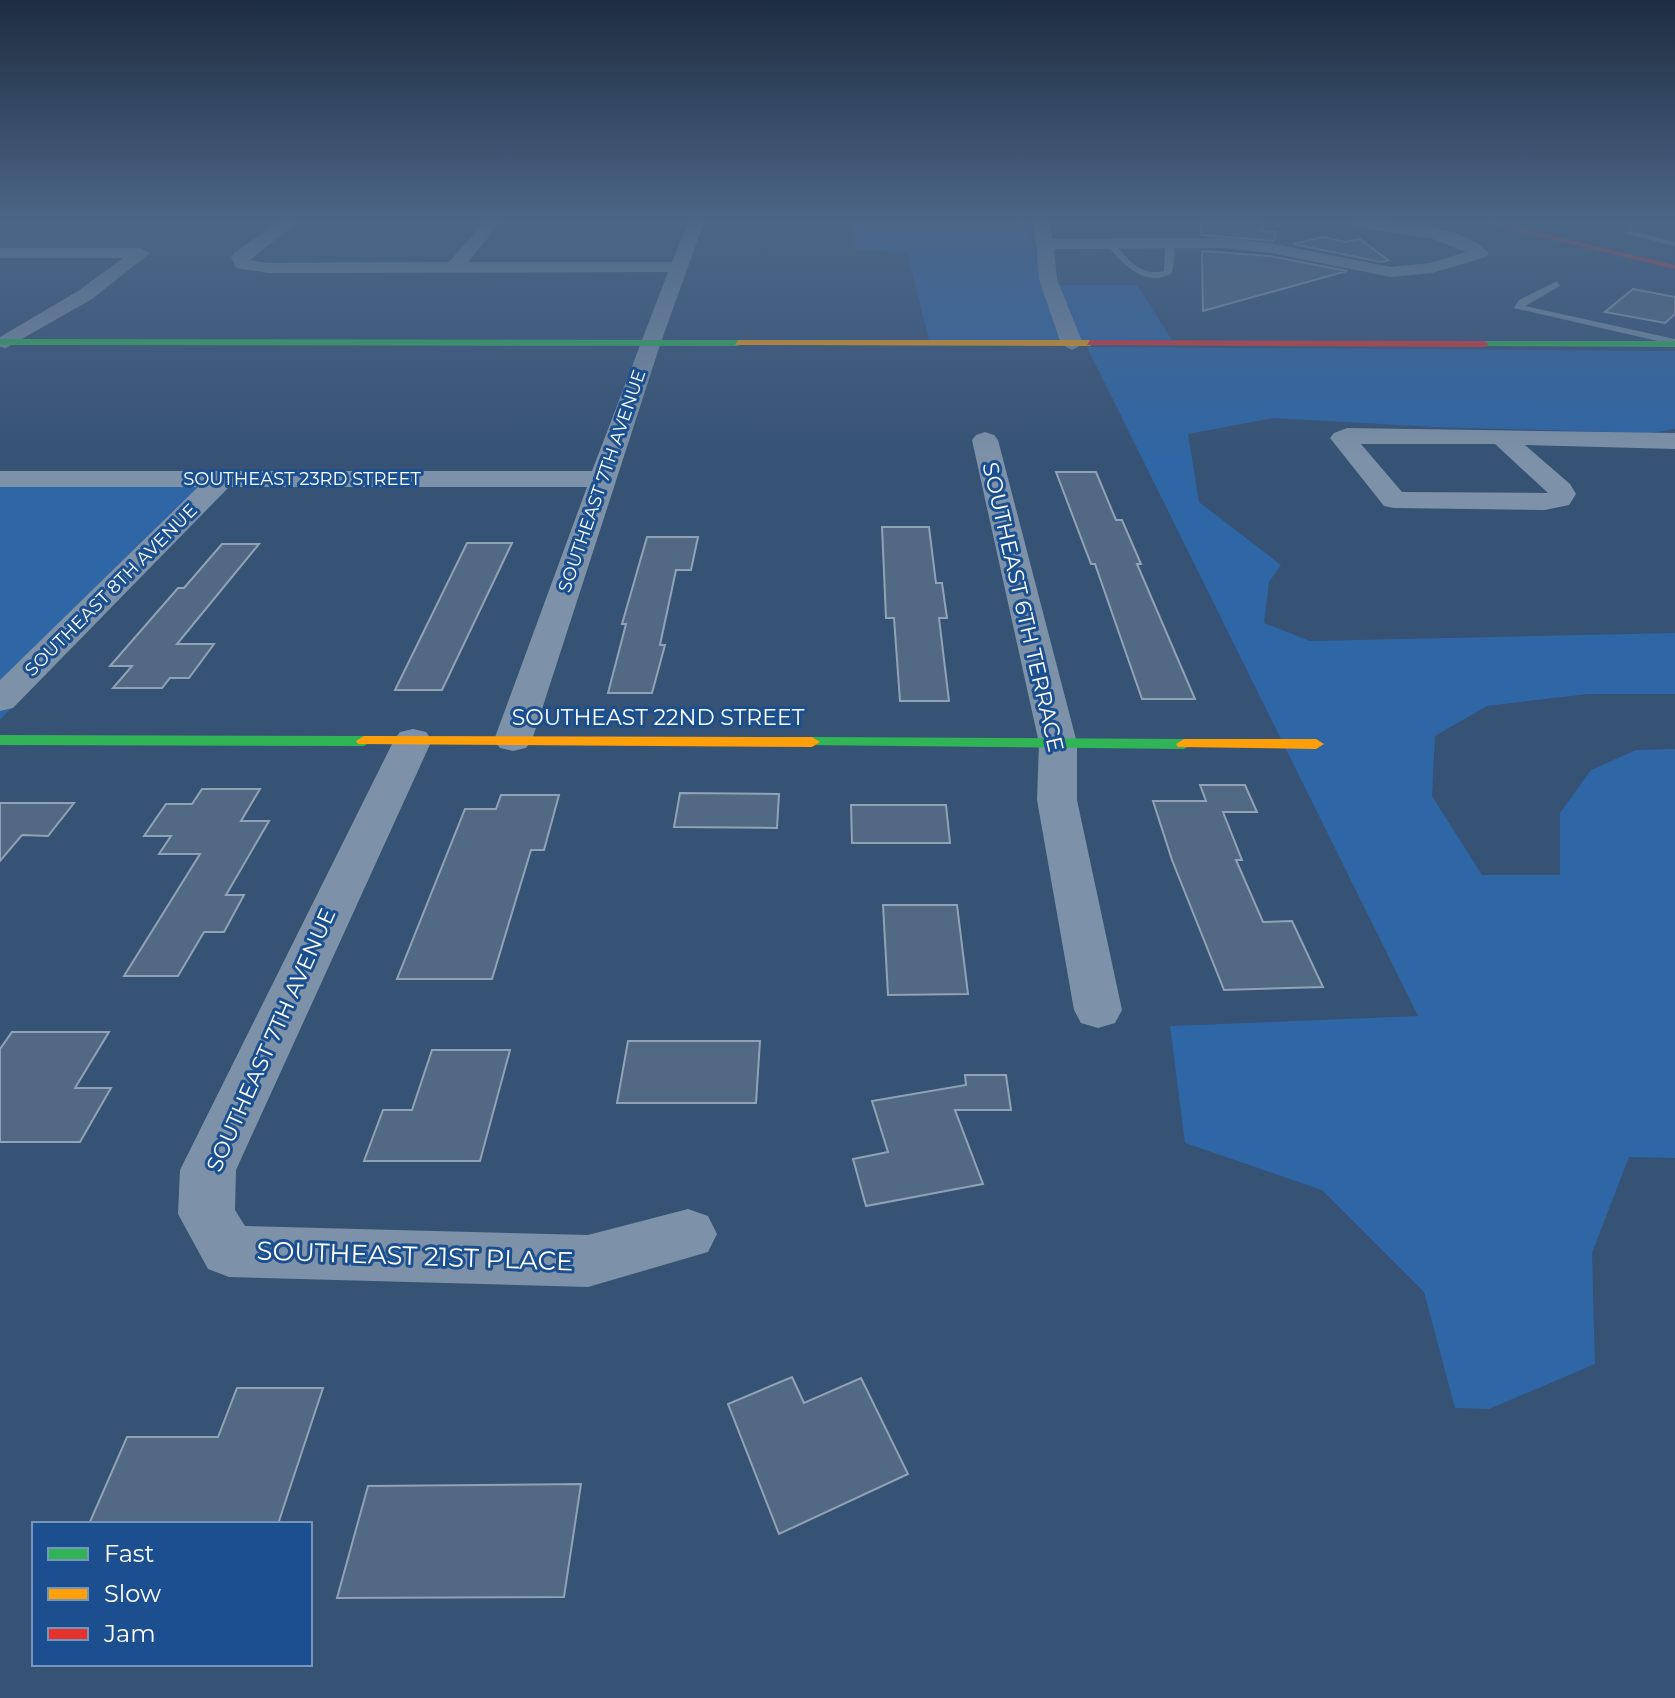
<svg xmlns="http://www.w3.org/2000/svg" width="1675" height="1698" viewBox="0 0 1675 1698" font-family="Montserrat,sans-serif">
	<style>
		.green { fill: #2f66a5 }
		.building { fill: #526984; stroke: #92a2b6; stroke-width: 2 }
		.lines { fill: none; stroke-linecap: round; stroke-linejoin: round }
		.lane { fill: #7d92a8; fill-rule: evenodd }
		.street { fill: #7d92a8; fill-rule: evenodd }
		.fast { fill: #30b455; fill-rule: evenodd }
		.slow { fill: #ff9f0a; fill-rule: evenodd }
		.jam { fill: #e5322d; fill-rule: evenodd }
		.labels { text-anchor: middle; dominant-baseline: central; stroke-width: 6; stroke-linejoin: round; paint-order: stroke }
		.far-street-label { font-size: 18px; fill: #fff; stroke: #1b4f8f }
		.street-label { font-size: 22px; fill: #fff; stroke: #1b4f8f }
		.near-street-label { font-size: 26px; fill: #fff; stroke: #1b4f8f }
	</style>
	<rect width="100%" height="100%" fill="#365274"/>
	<path class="green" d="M852,222h172l25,63h88l35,55h-243l-22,-88 -54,-3z
		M1087,347l588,4v78l-24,4 -217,-6 -161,-9 -85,16 11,68 82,63 -12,17 -5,41 46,18 365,-8v61h-87l-101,12 -52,30 -3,60 50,79h78v-62l31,-43 45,-20 39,-1v409l-46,-1 -37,96 3,111 -106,45 -34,-1 -31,-116 -102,-102 -137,-47 -15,-117 248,-10z
		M0,480h227l-227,240z"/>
	<path class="building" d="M1201,222h63l-3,9 15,1 -2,9 -73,-6z
		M1323,237l22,5 15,-3 28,21 -7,2 -88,-18z
		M1202,251l68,5 77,15 -144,40z
		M1633,289l42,8v17l-10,9 -60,-11z
		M1056,472h40l20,48h6l19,44h-4l58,135h-53l-47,-135h-4z
		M882,527h47l7,56h6l5,35h-8l10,83h-49l-6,-83h-8z
		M647,537h51l-7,33h-15l-16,75h5l-13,48h-44l18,-69h-4z
		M467,543h45l-70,147h-47z
		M222,544h37l-82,100h37l-25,34h-19l-8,10h-49l19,-22h-22l68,-78h6z
		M1200,785h45l12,27h-34l19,48h-6l27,62 29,-1 31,66 -99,3 -52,-130 -19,-59h53z
		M202,789h58l-19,32h28l-43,74h18l-20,37h-20l-26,44h-54l76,-122h-41l12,-18h-27l22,-32h26z
		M680,793l99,1 -2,34 -103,-1z
		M501,795h58l-15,55h-13l-39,129h-95l68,-170h31z
		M0,803h74l-26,33 -26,-1 -22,26z
		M851,805h95l4,38h-98z
		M883,905h74l11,89 -80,1z
		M12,1032h97l-34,56h36l-31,54h-80v-93z
		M628,1041h132l-4,62h-139z
		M432,1050h78l-30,111h-116l19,-51h29z
		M965,1075h41l5,35h-56l28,74 -117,22 -13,-47 35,-7 -16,-51 94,-16z
		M792,1377l12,26 57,-25 47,96 -129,60 -51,-130z
		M237,1388h86l-45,136h-189l38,-87h91z
		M581,1484l-17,113 -227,1 31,-112z"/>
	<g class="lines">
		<path class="lane" d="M1629,230l46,12v4l-49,-12z
			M1165,243h6l4,9 -3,21c-26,15 -48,-7 -64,-27l7,-2c13,16 26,33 49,27z
			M1557,281l3,5 -35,20 150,33v6l-161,-37 5,-8z"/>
		<path class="street" d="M278,222h19l-47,38 18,3 181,-1 35,-40h17l-33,40h204l16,-40h16l-43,120 -129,398 -6,8 -13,3 -13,-3 -6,-8 93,-253h-358l-216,221 -13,3v-31l198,-193h-198v-16h592l76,-199 -400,1 -32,-5 -5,-11 3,-4z
			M1034,222h16l2,17 171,-1 47,5 121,24 39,-4 36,-11 -33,-13 -77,-12 -8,-5c39,0 112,0 141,31l-3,4 -54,16 -41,4 -121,-24 -47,-5 -169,1 3,30 26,65 -11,6 -11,-6 -22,-65z
			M0,248h141l9,5 -58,46 -86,49 -6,-1v-10l78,-46 45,-33h-123z
			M1347,428l328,5v16l-150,-4 45,39 6,10 -7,11 -24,5 -151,-2 -10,-2 -54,-68 4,-5zM1361,444h134l53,49 -146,-1z
			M985,432l9,3 4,5 79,303v57l45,210 -7,13 -17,5 -17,-5 -7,-13 -37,-210 2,-57 -67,-303 4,-5z
			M413,729l13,3 6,8 -196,430 -1,40 10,16 343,9 100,-26 20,7 9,18 -9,18 -120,35 -359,-10 -21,-8 -30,-55 2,-44 214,-430 6,-8z"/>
		<path class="fast" d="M0,339l738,1 5,3 -5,3 -738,-1z
			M1484,341h191v6l-194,-1z
			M0,735l364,1 8,5 -8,5 -364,-1z
			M812,737l372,2 8,5 -8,5 -378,-4 -2,-3z"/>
		<path class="slow" d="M738,340h352l5,3 -5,3 -355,-1z
			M364,736l448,1 8,5 -8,5 -454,-3 -2,-3z
			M1184,739h132l8,5 -8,5 -138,-2 -2,-3z"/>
		<path class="jam" d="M1479,222h14l182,43v4z
			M1090,340l394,1 5,3 -5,3 -397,-2z"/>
	</g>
	<linearGradient id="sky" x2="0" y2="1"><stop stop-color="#1e2d40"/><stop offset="0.48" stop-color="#4c6688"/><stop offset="1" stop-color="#4c6688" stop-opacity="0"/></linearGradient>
	<rect width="1675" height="460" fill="url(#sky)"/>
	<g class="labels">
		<g class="far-street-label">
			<text x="302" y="479">SOUTHEAST 23RD STREET</text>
			<text transform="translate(602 481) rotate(-71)">SOUTHEAST 7TH AVENUE</text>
			<text transform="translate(111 590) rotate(-45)">SOUTHEAST 8TH AVENUE</text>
		</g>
		<g class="street-label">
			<text transform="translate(1023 607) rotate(77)">SOUTHEAST 6TH TERRACE</text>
			<text x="658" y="717">SOUTHEAST 22ND STREET</text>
			<text transform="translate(271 1040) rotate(-66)">SOUTHEAST 7TH AVENUE</text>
		</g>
		<g class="near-street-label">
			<text transform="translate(415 1256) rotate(2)">SOUTHEAST 21ST PLACE</text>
		</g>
	</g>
	<rect x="32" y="1522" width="280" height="144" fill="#1b4f8f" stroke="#7695bc" stroke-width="2"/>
	<rect x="48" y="1548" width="40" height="12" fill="#30b455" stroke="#7695bc" stroke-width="2"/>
	<text x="104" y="1562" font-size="24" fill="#ffffff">Fast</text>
	<rect x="48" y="1588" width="40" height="12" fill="#ff9f0a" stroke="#7695bc" stroke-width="2"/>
	<text x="104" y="1602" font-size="24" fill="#ffffff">Slow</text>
	<rect x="48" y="1628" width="40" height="12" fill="#e5322d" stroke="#7695bc" stroke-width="2"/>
	<text x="104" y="1642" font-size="24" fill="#ffffff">Jam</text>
</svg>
